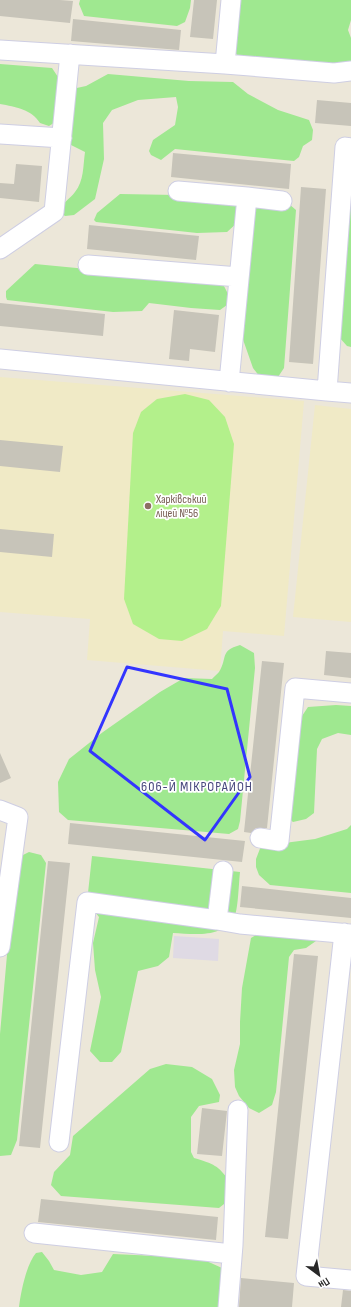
<svg xmlns="http://www.w3.org/2000/svg" width="351" height="1307" viewBox="0 0 351 1307" font-family="'Sofia Sans Condensed',sans-serif">
	<style>
		.industrial { fill: #dfdae4 }
		.education { fill: #f0eac6 }
		.green { fill: #9fe890 }
		.pitch { fill: #b3f08b }
		.building { fill: #c7c4b9 }
		.lines { fill: none; stroke-linecap: round; stroke-linejoin: round }
		.minor-casing { stroke: #cecee3; stroke-width: 21 }
		.minor { stroke: #fff; stroke-width: 19 }
		.marked { fill: none; stroke: #3335ff; stroke-width: 3; stroke-linejoin: round }
		.education-dot { fill: #8d6e63; stroke: #fff; stroke-width: 1.5 }
		.labels { text-anchor: middle; dominant-baseline: central; stroke-width: 3.5; stroke-linejoin: round; paint-order: stroke }
		.education-label { font-size: 12px; fill: #785e54; stroke: #fff; text-anchor: start }
		.quarter-label { font-size: 14px; letter-spacing: 1px; fill: #46467c; stroke: #fff }
	</style>
	<rect width="100%" height="100%" fill="#ece7d9"/>
	<path class="industrial" d="M174,936l45,3 -1,22 -45,-3z"/>
	<path class="education" d="M0,377l304,24 -20,235 -61,-5 -3,40 -133,-11 3,-41 -90,-7z
		M315,405l36,4v213l-58,-5z"/>
	<path class="green" d="M80,0h111l-1,8 -5,14 -8,4 -93,-10 -5,-12z
		M236,0h115v20l-3,10 3,8v28l-109,-7 -8,-7z
		M0,64l52,4 8,12 -3,41 -8,5 -9,-3c-9,-14 -24,-16 -40,-19z
		M108,74l81,7 44,1 15,12 30,16 31,10 4,10 -1,10 -9,6 -4,11 -5,4 -119,-12 -14,11 -10,-5 -2,-4 4,-11 22,-15 3,-18 -2,-10 -38,3 -26,10 -9,13 1,36 -9,40 -21,16 -9,1 -5,-4c2,-10 10,-13 15,-20 9,-11 8,-26 10,-40l-20,-10 7,-53 14,-3z
		M351,162v185l-4,-1 -8,-9z
		M120,194l56,1 58,7 6,8 -3,13 -10,9 -30,1 -101,-11 -2,-2 3,-7z
		M258,202l31,2 7,6 -12,158 -8,12 -13,1 -10,-13 -13,-37 11,-120z
		M35,264l187,18 6,12 -1,11 -7,5 -29,-2 -42,-5 -7,8 -29,1 -106,-12 -1,-3v-6z
		M240,645l14,8 1,15 -15,153 -2,8 -9,5 -161,-14 -9,-8 -1,-30 11,-23 34,-27 57,-40 24,-14 28,1c2,-2 5,-5 7,-7 9,-14 0,-21 21,-27z
		M336,705l15,1v29l-13,-2 -16,6 -5,10 -3,64 -8,6 -13,3 -8,-7 13,-93 10,-15z
		M351,825v68l-81,-8 -11,-10 -3,-8v-8l5,-13 54,-7 32,-10z
		M29,852l12,3 5,8 -29,277 -6,15 -11,1v-122l10,-113 11,-65z
		M92,856l148,16c-1,9 -2,37 -5,43 -11,24 -41,19 -62,18l-4,24 -11,9 -20,5 -17,81 -9,10h-12l-10,-11 11,-54 -6,-27 -2,-27 6,-26 -12,-15z
		M267,928l48,8 1,5 -10,7 -12,2 -5,7 -13,135 -4,13 -13,8 -10,-5 -10,-12 -4,-9 -1,-17 6,-26v-22l2,-34 9,-50z
		M166,1064l26,3 20,12 8,16 -1,7 -20,4 -8,11v35l3,6c20,6 24,7 36,24l-1,18 -10,8 -158,-12 -10,-11 3,-13 16,-17 3,-19 77,-67z
		M42,1252l7,9 5,9 27,5 21,-3 11,-18 87,4 22,10 1,39h-204c2,-15 7,-42 17,-54z"/>
	<path class="pitch" d="M185,394l24,6 16,17 9,27 -13,162 -14,23 -25,12 -23,-2 -26,-15 -9,-25 9,-166 8,-21 16,-13z"/>
	<path class="building" d="M0,0h60l13,1 -3,22 -70,-7z
		M194,0h23l-4,39 -23,-2z
		M73,19l108,11 -2,20 -108,-9z
		M317,100l34,3v23l-36,-3z
		M173,153l118,11 -2,25 -118,-12z
		M16,164l26,2 -3,36 -39,-4v-15l14,1z
		M301,187l25,2 -13,175 -24,-2z
		M89,225l110,11 -3,24 -109,-11z
		M0,303l105,11 -2,22 -103,-10z
		M174,310l45,5 -4,37 -25,-3 -1,12 -20,-2z
		M0,440l63,6 -3,26 -60,-6z
		M0,529l54,5 -2,23 -52,-5z
		M326,651l25,2v25l-27,-3z
		M262,661l22,2 -17,165h-11l-5,5 -7,-1z
		M0,753l11,25 -11,5z
		M70,823l175,18 -3,21 -174,-18z
		M48,861l22,2 -30,285 -21,-2z
		M242,886l109,12v20l-111,-11z
		M294,954l24,2 -30,283 -23,-2z
		M202,1108l25,3 -5,45 -25,-2z
		M41,1199l177,18 -2,23 -178,-18z
		M241,1278l53,5 -2,24h-53z
		M343,1290l8,1v16h-10z"/>
	<g class="lines">
		<defs>
			<path id="minor" d="M0,50l225,14 6,-64
				M225,64l109,9 17,-2
				M0,134l62,4
				M351,148l-6,-1 -18,244 24,2
				M178,191l69,6 -18,185
				M247,197l35,4
				M0,249l54,-37 16,-158
				M88,265l151,12
				M0,359l327,32
				M0,810l18,7 -18,130
				M260,838l19,3 16,-153 56,5
				M223,871l-6,49 23,4 111,10
				M344,933l-38,343 45,4
				M59,1142l28,-240 130,18
				M34,1233l198,21
				M228,1307l5,-62 5,-135"/>
		</defs>
		<use href="#minor" class="minor-casing"/>
		<use href="#minor" class="minor"/>
	</g>
	<path class="marked" d="M127,667l100,22 23,88 -45,63 -115,-89z"/>
	<circle class="education-dot" cx="148" cy="506" r="4"/>
	<g class="labels">
		<g class="education-label">
			<text x="156" y="499">Харківський<tspan x="156" dy="14">ліцей №56</tspan></text>
		</g>
		<g class="quarter-label">
			<text x="197" y="786">606-Й МІКРОРАЙОН</text>
		</g>
	</g>
	<g transform="translate(319 1275) rotate(148)" stroke="#ffffff" stroke-width="3" paint-order="stroke">
	<path d="M0-3L7 15L0 10L-7 15Z" fill="#282828"/>
	<text y="-6" font-size="11" font-weight="bold" text-anchor="middle" fill="#282828">Пн</text>
	</g>
</svg>
